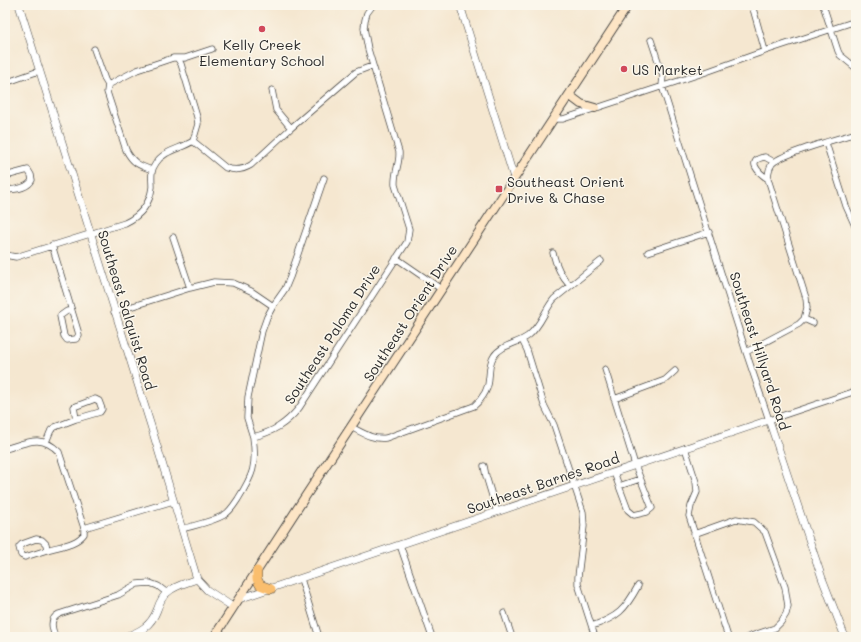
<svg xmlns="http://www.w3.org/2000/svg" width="861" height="642" viewBox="0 0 861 642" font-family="Mali,sans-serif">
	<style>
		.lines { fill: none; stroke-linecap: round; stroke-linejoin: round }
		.minor-casing { stroke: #494744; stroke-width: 7 }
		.tertiary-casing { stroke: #494744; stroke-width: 8 }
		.secondary-casing { stroke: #494744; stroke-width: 10 }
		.primary-casing { stroke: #494744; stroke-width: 10 }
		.minor { stroke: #fff; stroke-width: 5.5 }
		.tertiary { stroke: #fff; stroke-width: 7 }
		.secondary { stroke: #fde5c5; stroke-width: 8 }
		.primary { stroke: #fabe6e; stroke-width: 9 }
		.poi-dot { fill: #d1495b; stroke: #fbf7ec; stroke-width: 1.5 }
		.labels { text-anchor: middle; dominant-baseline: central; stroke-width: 3; stroke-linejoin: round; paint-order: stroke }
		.poi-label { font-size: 14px; fill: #2b2b2b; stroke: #fbf7ec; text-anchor: start }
		.street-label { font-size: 14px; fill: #2b2b2b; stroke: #fbf7ec }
	</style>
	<rect width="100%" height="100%" fill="#fbf7ec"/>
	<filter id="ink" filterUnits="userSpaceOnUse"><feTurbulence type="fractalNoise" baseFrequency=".025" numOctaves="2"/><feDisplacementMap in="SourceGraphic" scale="8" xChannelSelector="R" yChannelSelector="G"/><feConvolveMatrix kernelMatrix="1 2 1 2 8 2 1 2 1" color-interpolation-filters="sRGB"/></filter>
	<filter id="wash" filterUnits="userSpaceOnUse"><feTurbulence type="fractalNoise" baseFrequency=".012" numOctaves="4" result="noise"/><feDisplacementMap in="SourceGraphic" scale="16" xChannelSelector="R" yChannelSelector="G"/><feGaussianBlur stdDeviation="0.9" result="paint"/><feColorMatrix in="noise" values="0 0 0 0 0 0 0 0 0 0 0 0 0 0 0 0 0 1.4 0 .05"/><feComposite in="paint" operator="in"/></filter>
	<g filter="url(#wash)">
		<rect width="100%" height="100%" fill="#f5e7d0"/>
	</g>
	<g filter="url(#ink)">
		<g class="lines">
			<defs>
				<path id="minor" d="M614,5l10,6
					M752,5l13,46
					M823,5l15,46 2,4 16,13
					M651,40l12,36 -1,10 84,266 23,68 87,-29
					M94,49l11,31 3,5 -1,7 19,58c7,13 12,15 26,20
					M178,59l3,5 16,53 1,7 -5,17
					M5,83l34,-12
					M108,85l29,-15 36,-12h12l27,-9
					M272,90l4,20 15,18
					M553,119h10l143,-47 59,-21 91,-30
					M193,141l33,27c9,3 17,2 25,-3l40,-37 65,-56 16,-6
					M826,143l20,63 10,22
					M5,177l4,-2 19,-5 3,5 1,5c-4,8 -15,9 -23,10l-4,-7
					M768,179c-9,-6 -23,-19 -3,-22l9,5
					M173,237l17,51
					M52,245l26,86 1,4 -3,4 -9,1 -3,-4 -4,-20 7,-5h5
					M648,252l61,-20
					M553,253c3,13 8,23 17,33
					M5,255l11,2 109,-34c15,-7 25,-19 27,-36 0,-9 -2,-16 4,-24 8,-13 25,-14 37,-22
					M396,258l45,31
					M114,312l76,-24 24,-6 19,1 18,8 22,15
					M804,319l3,-11 -1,-10 -38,-119c0,-4 1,-11 4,-15 7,-10 69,-26 84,-31
					M804,319l9,4
					M522,340l5,10 17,55 10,20 29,87 1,14 -6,51v7l17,53
					M746,352l53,-28 5,-5
					M605,369l30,96 17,43 -5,4 -13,3 -6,-5 -9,-24 21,-7
					M95,399l4,2 3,8 -2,3 -24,7 -2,-12z
					M614,399l51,-19 10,-9
					M351,427c12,6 22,13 35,11l88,-32c9,-8 15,-17 15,-29 1,-7 0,-14 5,-21 7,-11 23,-12 34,-20 13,-10 16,-25 26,-37l47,-38
					M253,437l-6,-19 1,-21 14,-66 5,-14 6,-11 12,-17 5,-12 34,-99
					M46,442l5,-12 4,-3 21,-8
					M685,448l11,34 1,10 -6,14 -2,10 39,121
					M5,449c21,-6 36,-16 54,3l25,76v6c-8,11 -25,12 -37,16
					M484,466l2,10 11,36
					M614,472l5,14
					M84,528l89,-27
					M182,529c13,-4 30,-7 42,-14 6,-3 10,-10 14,-16 15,-24 19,-33 15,-62 20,-5 33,-13 46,-29l108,-166 2,-13 -14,-44c-1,-12 5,-22 4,-33l-31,-103 -4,-21 1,-8 2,-7 6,-8
					M694,534l42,-15 18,3 11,10 20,55 3,19 -2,8 -5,8 -6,6 -27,9
					M36,539l6,1 4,4 1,6 -22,7 -4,-2 -2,-8 3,-3z
					M400,545l32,92
					M301,579l18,58
					M504,613l8,24
					M592,626c26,-9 33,-16 46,-40
					M55,637c-3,-9 -6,-18 4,-23l59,-19 19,-11 13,-1 8,3 9,7"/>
				<path id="tertiary" d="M19,5l132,421 46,153 10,11 26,17
					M460,5l54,173
					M239,599l530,-179 53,158 23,59
					M124,637c16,-5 27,-11 33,-27 2,-6 5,-14 11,-18 8,-7 19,-9 29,-13"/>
				<path id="secondary" d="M569,95l12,9 14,4
					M214,637l89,-137 325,-495"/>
				<path id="primary" d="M257,571v8l3,6 11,4"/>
			</defs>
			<use href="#minor" class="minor-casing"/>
			<use href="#tertiary" class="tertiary-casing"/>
			<use href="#secondary" class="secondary-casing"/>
			<use href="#primary" class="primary-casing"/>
			<use href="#minor" class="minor"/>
			<use href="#tertiary" class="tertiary"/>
			<use href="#secondary" class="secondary"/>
			<use href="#primary" class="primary"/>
		</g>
	</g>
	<g class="poi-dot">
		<circle cx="262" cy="29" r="4"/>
		<circle cx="624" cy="69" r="4"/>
		<rect x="495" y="185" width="8" height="8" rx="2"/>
	</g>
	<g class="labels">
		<g class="poi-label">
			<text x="262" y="44" text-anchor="middle">Kelly Creek<tspan x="262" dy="16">Elementary School</tspan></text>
			<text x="632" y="69">US Market</text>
			<text x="507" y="181">Southeast Orient<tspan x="507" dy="16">Drive &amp; Chase</tspan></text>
		</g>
		<g class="street-label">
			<text transform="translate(127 310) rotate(73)">Southeast Salquist Road</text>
			<text transform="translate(410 313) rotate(-57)">Southeast Orient Drive</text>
			<text transform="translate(332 334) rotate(-57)">Southeast Paloma Drive</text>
			<text transform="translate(760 351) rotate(72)">Southeast Hillyard Road</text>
			<text transform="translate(543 483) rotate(-19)">Southeast Barnes Road</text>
		</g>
	</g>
	<rect width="861" height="642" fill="none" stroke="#fbf7ec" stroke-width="20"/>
</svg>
